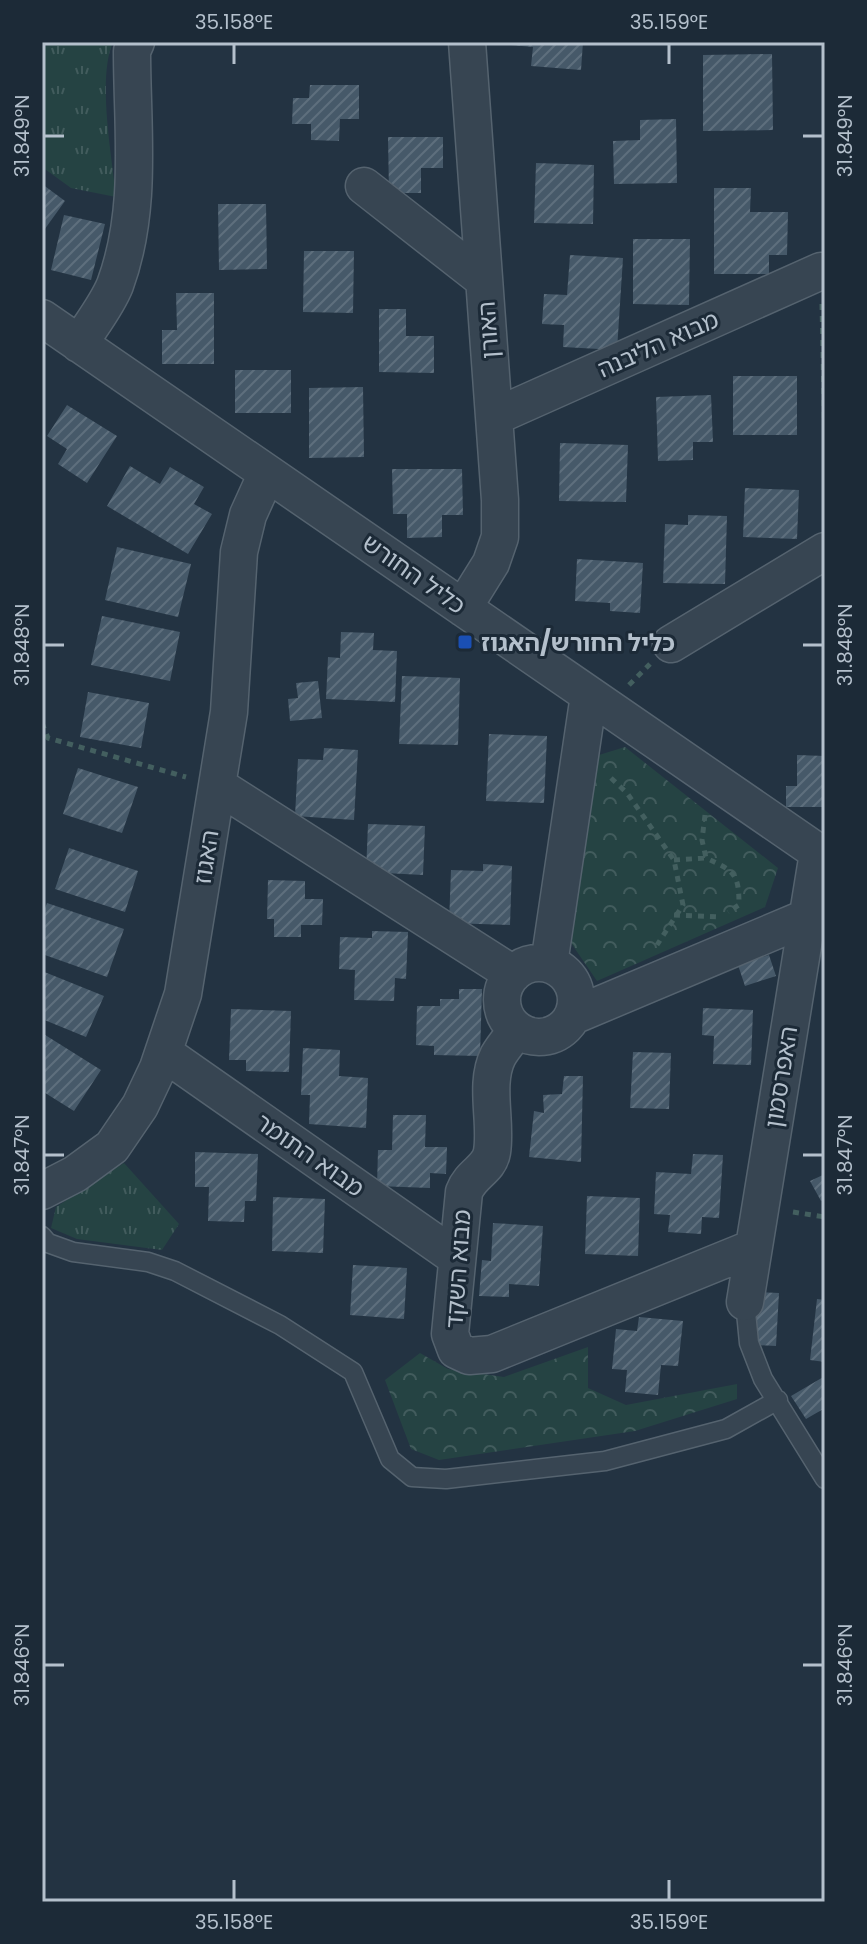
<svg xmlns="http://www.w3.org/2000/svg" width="867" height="1944" viewBox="0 0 867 1944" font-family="Poppins,'Noto Sans Hebrew',sans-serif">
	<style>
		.grass { fill: url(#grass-tufts) }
		.forest { fill: url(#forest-crowns) }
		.building { fill: url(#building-hatch) }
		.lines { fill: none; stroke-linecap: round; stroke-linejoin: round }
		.service-casing { stroke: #55636f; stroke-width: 21 }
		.minor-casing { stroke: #55636f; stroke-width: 39 }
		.path { stroke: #435f5f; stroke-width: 5; stroke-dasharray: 6 6; stroke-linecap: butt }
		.service { stroke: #374552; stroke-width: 18 }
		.minor { stroke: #374552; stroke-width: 36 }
		.ticks { fill: none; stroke: #b4c0cc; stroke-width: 3 }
		.transit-dot { fill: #1a4fb4; stroke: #1c2a37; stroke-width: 3 }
		.labels { text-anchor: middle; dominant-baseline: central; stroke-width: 6; stroke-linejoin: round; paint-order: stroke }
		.street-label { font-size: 24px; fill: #b4c0cc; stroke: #1c2a37 }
		.poi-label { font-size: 24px; font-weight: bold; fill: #b4c0cc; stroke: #1c2a37; text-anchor: start }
		.neatline { fill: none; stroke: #b4c0cc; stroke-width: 3 }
		.ticks-label { font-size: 20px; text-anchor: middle; fill: #b4c0cc }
	</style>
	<defs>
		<pattern id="grass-tufts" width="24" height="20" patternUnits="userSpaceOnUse" patternTransform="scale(2)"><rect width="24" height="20" fill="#254343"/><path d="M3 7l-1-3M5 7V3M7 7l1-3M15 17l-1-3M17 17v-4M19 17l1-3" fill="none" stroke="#425c5d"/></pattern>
		<pattern id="forest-crowns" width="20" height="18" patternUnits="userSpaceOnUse" patternTransform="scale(2)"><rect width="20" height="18" fill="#254343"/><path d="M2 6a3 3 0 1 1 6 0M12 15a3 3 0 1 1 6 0" fill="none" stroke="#425c5d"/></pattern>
		<pattern id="building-hatch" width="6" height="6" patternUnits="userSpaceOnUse" patternTransform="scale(2)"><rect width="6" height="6" fill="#465969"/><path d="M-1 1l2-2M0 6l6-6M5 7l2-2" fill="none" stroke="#5e6f7d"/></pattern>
	</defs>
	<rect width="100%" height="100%" fill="#233342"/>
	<path class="grass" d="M61,42h52c-16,37 -1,114 3,155l-45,-9 -29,-21v-120z
		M124,1163l55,61 -17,26 -85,-11 -26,-11 5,-21z"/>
	<path class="forest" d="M625,747l153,121 -13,39 -168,74 -28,-41 30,-185z
		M588,1347v41l38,17 111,-21v15l-102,32 -196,29 -28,-11 -26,-69 35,-27 28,16 56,8z"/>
	<path class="building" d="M501,42h82l-2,28 -50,-4 2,-19 -32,-3z
		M772,54l1,76 -70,1v-76z
		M310,85h49v34h-19l-1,22 -28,-1v-16h-19l1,-26h16z
		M676,119l1,64 -63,1 -1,-43 27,-1v-20z
		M388,137h55v31h-22v25h-32z
		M536,163l58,2 -1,59 -59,-1z
		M42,184l23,17 -23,32z
		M714,188h37l-1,24h38l-1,43h-18v19h-55z
		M218,204h48l1,65 -48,1z
		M64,215l41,9 -14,56 -40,-10z
		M633,239h57l-1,66 -56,-1z
		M304,251h50l-1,62 -50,-1z
		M570,255l53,3 -6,92 -54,-3 1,-22 -22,-1 2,-30 23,1z
		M176,293h38v71h-52v-34h15z
		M379,309h27v27h28v37l-55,-1z
		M235,370h56v43h-56z
		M733,376h64v59h-64z
		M363,387l1,70 -55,1v-70z
		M711,395l2,47h-20v18l-35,1 -2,-64z
		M67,405l50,31 -30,47 -29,-19 9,-15 -20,-13z
		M560,443l68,2 -2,57 -67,-1z
		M130,466l30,18 10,-17 34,20 -10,17 18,10 -24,40 -81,-48z
		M392,469h70l1,46h-21v22l-35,1v-24h-14z
		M745,488l54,2 -2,49 -54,-2z
		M688,515l39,1 -2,68 -62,-1 2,-59 23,1z
		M117,547l74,17 -13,53 -73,-17z
		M577,559l66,4 -3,50 -30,-2v-8l-35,-2z
		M102,616l78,16 -10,49 -79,-16z
		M341,632l33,1 -1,17 24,1 -2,51 -69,-3 2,-42 12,1z
		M402,676l58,2 -2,67 -59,-1z
		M318,681l4,37 -32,3 -2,-22 10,-1 -2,-15z
		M88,692l61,11 -8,45 -61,-11z
		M489,734l58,2 -3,67 -58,-2z
		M324,748l34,2 -4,70 -59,-4 3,-57 25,1z
		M797,755l28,1v51h-39v-21h11z
		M78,768l60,19 -16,46 -59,-19z
		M368,824l57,2 -2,49 -57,-3z
		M69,848l69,23 -13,41 -70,-23z
		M483,864l29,2 -2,59 -61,-2 2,-53 32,1z
		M268,880l37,1v18h18l-1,26h-21v12h-27v-18h-7z
		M47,903l77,26 -17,48 -65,-23v-38z
		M372,931l36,1 -2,47 -11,-1 -1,23 -40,-1 1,-30 -16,-1 1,-32 32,1z
		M769,955l7,21 -31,10 -7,-21z
		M42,971l62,25 -18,41 -44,-18z
		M459,989h23l-2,67 -46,-1v-9l-18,-1 1,-39h23v-7h19z
		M703,1008l50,2 -2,55 -38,-1 1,-28 -12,-1z
		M231,1009l60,2 -2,61 -43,-1v-11h-17z
		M42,1033l59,37 -27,41 -32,-20z
		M303,1048l37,2 -1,26 29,2 -2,50 -57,-4 1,-29h-9z
		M633,1052l38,1 -2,56 -39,-1z
		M564,1076h19l-2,86 -52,-5 5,-46 10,2 -1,-18 19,-1z
		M393,1115h33l-1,32h22l-1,27 -16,-1v15l-53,-2 1,-36h14z
		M195,1152l63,2 -2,47h-11l-1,21 -36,-1 1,-34h-14z
		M693,1154l30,1 -4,63 -17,-1 -1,17 -33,-2 2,-17 -16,-1 2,-42 35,2z
		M825,1174v25l-4,2 -11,-20z
		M587,1196l53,2 -2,58 -53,-2z
		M273,1197l52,2 -2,54 -51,-2z
		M493,1223l50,3 -4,60 -30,-2v13l-30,-1 3,-36 9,1z
		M353,1265l54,3 -3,51 -54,-4z
		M758,1292l21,1 -3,53 -21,-1z
		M817,1299l8,1v62l-15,-2z
		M639,1317l44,4 -5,45 -17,-1 -3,30 -33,-3 2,-22 -15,-1 4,-40 21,2z
		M825,1376v32l-19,11 -15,-23z"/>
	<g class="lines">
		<defs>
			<path id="service" d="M42,1236l6,7 25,9 75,10 27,9 105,54 73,47 37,87 22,18 34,2 159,-18 121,-32 52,-29
				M745,1302l4,41 14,36 62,100"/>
			<path id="minor" d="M364,186l120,94
				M42,318l783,539
				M79,344c12,-19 28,-39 36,-59 28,-76 17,-155 17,-234l4,-9
				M494,417l327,-146
				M463,608l28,-45 9,-26v-37l-33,-458
				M671,644l154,-93
				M218,786l295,188
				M502 1000a37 37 0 1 1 74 0a37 37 0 1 1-74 0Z
				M549,964l40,-269
				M573,1016l235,-99
				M517,1030c-6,8 -14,17 -19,26 -14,28 -1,66 -6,96 -3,18 -21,21 -28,40l-14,142 6,16 13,6 23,-2 261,-106
				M164,1053l293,205
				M42,1191l33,-17 37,-27 28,-41 18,-38 25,-74 46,-282 10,-160 9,-37 19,-42
				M745,1302l73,-449"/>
		</defs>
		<use href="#service" class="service-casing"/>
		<use href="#minor" class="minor-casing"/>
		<path class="path" d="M822,304l3,147
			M629,685l21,-21
			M42,723l6,15 138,39
			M611,778l16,15 47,67 9,45 -26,40
			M705,815l-3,25 4,18c28,13 33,15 33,47l-11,7
			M674,860l32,-2
			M674,915l46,2
			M793,1212l32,5"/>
		<use href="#service" class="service"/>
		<use href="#minor" class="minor"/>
	</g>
	<path class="ticks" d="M234,44v20M669,44v20M44,136h20M803,136h20M44,645h20M803,645h20M44,1155h20M803,1155h20M44,1665h20M803,1665h20M234,1880v20M669,1880v20"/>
	<rect class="transit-dot" x="457" y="634" width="16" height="16" rx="4"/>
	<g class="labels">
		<g class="street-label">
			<text transform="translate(488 330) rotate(-94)">האורן</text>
			<text transform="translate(658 344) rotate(-24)">מבוא הליבנה</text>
			<text transform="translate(414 574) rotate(35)">כליל החורש</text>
			<text transform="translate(206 857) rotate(-81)">האגוז</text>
			<text transform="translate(781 1077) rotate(-81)">האפרסמון</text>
			<text transform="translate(310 1155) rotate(35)">מבוא התומר</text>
			<text transform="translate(458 1269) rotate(-86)">מבוא השקד</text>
		</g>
		<g class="poi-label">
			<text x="481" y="642">כליל החורש/האגוז</text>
		</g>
	</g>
	<rect width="867" height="1944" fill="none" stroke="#1c2a37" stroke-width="88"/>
	<rect x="44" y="44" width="779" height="1856" class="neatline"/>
	<g class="ticks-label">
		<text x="234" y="29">35.158°E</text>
		<text x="669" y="29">35.159°E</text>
		<text transform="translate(22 136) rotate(-90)" y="7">31.849°N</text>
		<text transform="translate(845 136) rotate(-90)" y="7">31.849°N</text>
		<text transform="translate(22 645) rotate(-90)" y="7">31.848°N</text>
		<text transform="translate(845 645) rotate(-90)" y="7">31.848°N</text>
		<text transform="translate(22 1155) rotate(-90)" y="7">31.847°N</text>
		<text transform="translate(845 1155) rotate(-90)" y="7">31.847°N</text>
		<text transform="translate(22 1665) rotate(-90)" y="7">31.846°N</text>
		<text transform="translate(845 1665) rotate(-90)" y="7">31.846°N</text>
		<text x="234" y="1929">35.158°E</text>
		<text x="669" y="1929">35.159°E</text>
	</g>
</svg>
